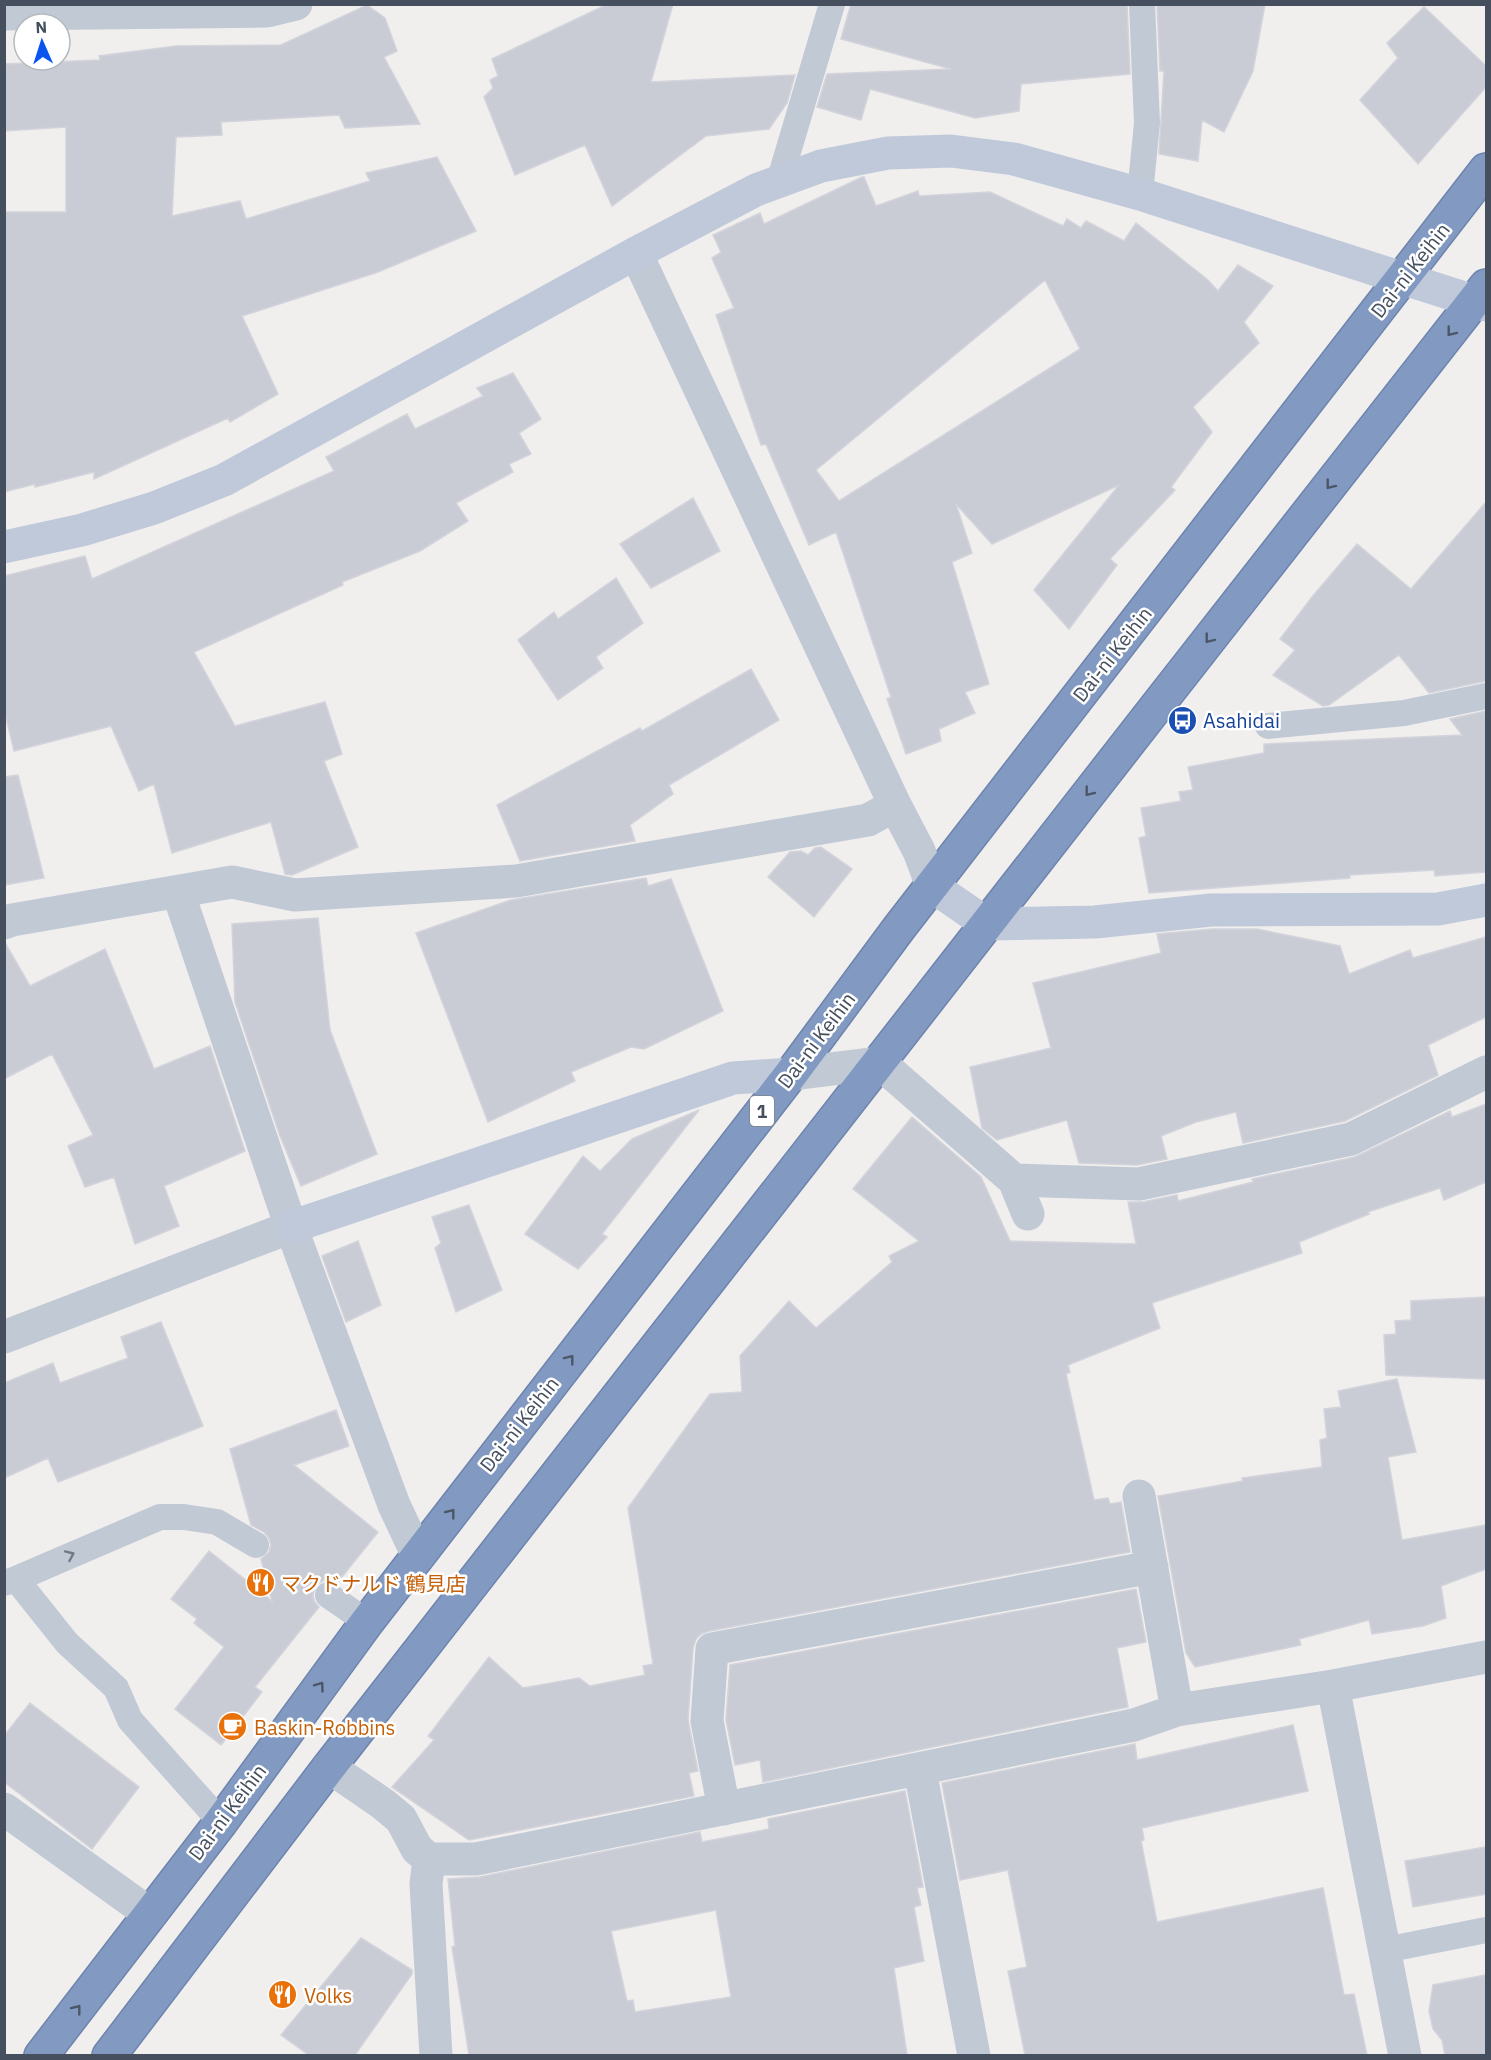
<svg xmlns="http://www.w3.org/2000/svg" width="1491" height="2060" viewBox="0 0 1491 2060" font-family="'IBM Plex Sans','Noto Sans JP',sans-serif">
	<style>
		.building { fill: #caccd5; stroke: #d2d3db; stroke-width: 1.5; fill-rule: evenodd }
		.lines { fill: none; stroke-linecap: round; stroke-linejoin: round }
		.highway-casing { stroke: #6d84ad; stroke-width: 36 }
		.lane { stroke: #c1c9d5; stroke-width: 26 }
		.street { stroke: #c1c9d5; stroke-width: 33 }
		.secondary { stroke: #bfc9d9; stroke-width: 33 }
		.highway { stroke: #829ac2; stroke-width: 33 }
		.oneway { stroke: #4b5667 }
		.oneway2 { stroke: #707a87 }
		.labels { text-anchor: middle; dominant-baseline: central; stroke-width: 5; stroke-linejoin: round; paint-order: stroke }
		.shield { fill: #fff; stroke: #7d848e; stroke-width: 1.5 }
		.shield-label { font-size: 18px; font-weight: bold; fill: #454f5d }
		.street-label { font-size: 20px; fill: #454f5d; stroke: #fff }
		.transit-label { font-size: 20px; fill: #164399; stroke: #fff; text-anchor: start }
		.food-label { font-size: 20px; fill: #c56008; stroke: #fff; text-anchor: start }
	</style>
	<rect width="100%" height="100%" fill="#f1eeee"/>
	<path class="building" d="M608,4h65l-22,78 144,-7 -8,28 -18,26 -63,7 -94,70 -27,-61 -70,30 -31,-78 9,-9 -3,-8 8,-4 -6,-17z
		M851,4h276l3,70 -109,10 -2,27 -44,7 -105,-29 -9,31 -44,-13 10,-33 124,-5 -110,-30z
		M1157,4h108l-12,67 -29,61 -22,-12 -4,41 -39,-7 5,-83h-4z
		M367,5l18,13 12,33 -13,6 36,67 -75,4 -6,-13 -118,7 1,13 -46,2 -4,79 68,-15 6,18 124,-38 -4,-8 71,-16 39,74 -98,41 -136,44 36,78 -48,28 -2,-4 -134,61v-7l-59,15v-3l-31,8v-280h62v-85l-62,4v-67l96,-4 -1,-4 77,-10 105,-1z
		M1424,7l62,59v21l-68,77 -58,-64 38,-42 -11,-15z
		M862,177h2l12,29 42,-15 1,5 71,-4 73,34 4,-7 14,9 5,-7 38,20 12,-18 72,57 10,11 20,-26 35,21 -29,36 15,21 -66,64 19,25 -41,55 4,3 -65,69 7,6 -48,64 -35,-39 85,-105 -127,59 -36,-40 16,49 -20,9 37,122 -24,8 10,21 -36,16 2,12 -35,13 -19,-55 4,-2 -55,-165 -27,13 -43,-101 -5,1 -45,-130 18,-7 -22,-50 9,-6 -8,-17 47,-22 4,11zM1045,280l35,69 -241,152 -23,-31z
		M513,373l28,46 -22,14 12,21 -22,10 4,8 -57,31 12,18 -48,30 -78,31 1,3 -149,67 41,74 90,-24 17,52 -18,7 34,86 -66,28 -7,-1 -14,-52 -99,31 -18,-69 -15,7 -28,-65 -97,25 -10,-42v-133l81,-20 7,23 242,-108 -8,-14 81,-43 8,15 68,-33 -6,-8z
		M693,498l27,53 -69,37 -31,-44z
		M1486,502v179l-57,12 -30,-38 -70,50 -6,1 -50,-31 22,-25 -15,-11 32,-42 45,-53 54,45z
		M616,578l27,45 -47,34 7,11 -45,32 -40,-60 36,-28 4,7z
		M751,669l28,51 -110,65 4,9 -43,31 5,16 -115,20 -23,-56 143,-77 2,3z
		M1486,711v161l-51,4 -1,-6 -84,5v3l-201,15 -10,-55 7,-2 -5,-28 40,-7 -2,-9 14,-2 -5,-23 76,-14v-9l198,-9 -12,-16z
		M18,775l26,103 -40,7v-108z
		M821,847l31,22 -38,48 -46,-40 22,-25 11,-1 7,4 7,-7z
		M646,878l2,8 23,-7 52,132 -79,38 -13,-2 -60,25 4,9 -87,41 -72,-189 95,-33z
		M318,918l12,112 47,124 -76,32 -21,-50 -45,-134 -3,-78z
		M1212,929h45l83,17 9,28 61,-24 3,8 73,-21v80l-58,28 10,30 -93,46 -102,22 -7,-31 -40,10 -35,14 6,23 -30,6 -58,-2 -12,-43 -70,20 -15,-12 -12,-61 81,-19 -18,-65 128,-30 -4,-19z
		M4,941l26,45 75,-37 49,120 56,-23 35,105 -81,35 15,40 -44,18 -21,-67 -29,10 -17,-41 25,-11 -41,-81 -48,25z
		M1486,1104v78l-42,18 -4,-12 -72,24 1,2 -70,28 3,11 -150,50 8,25 -92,37 2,7 -4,2 28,126 14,-2 2,6 11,-2 9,50 -421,79 -8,3 -5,5 -3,9 -5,72 10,51 -9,2 5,23 -225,44 -77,-53 42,-47 -6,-4 61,-79 34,31 56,-10 11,8 55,-11 -2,-9 10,-2 -25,-156 82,-114 32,-2 -2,-36 49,-55 27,27 76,-66 -3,-6 30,-15 -66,-52 59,-72 69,60 29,64 126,3 -8,-42h15l34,-7 1,6 75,-19 -1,-3 103,-22 95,-46 2,6z
		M699,1110l-97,124 5,3 -29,32 -53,-35 58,-78 17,15 32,-32z
		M469,1205l33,85 -46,22 -21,-64 6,-5 -9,-26z
		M358,1241l23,64 -35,17 -24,-66z
		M1486,1297v82l-100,-4 -2,-40 12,-1 -1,-13 16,-1v-19z
		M161,1322l42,104 -145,56 -10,-24 -44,20v-95l49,-20 7,20 68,-25 -7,-21z
		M1397,1379l19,73 -28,5 14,83 84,-15v44l-45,17 5,32 -23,8 -51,8 -3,-14 -70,19 2,6 -106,22 -9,-14 -28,-157 85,-15 -1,-3 80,-11 -2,-27 7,-2 -3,-29 17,-2 -3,-16z
		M336,1410l13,36 -55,19 84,67 -41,51 -8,-3 -7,1 -6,5 -3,8 1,7 5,6 -64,80 7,5 -41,53 -46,-36 49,-62 -30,-24 3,-4 -26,-20 38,-48 63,50 -11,-42 8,-7 2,-7 -2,-7 -5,-6 -13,-7 -21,-76z
		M1136,1589l10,53 -29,6 11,59 -365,75 -3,-22 -25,5 -9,-45 4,-55z
		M30,1703l109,84 -47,62 -88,-67v-46z
		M1293,1725l15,66 -166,37 2,12 -3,1 16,81 166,-34 21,107 10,-1 13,61h-342l-17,-84 19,-4 -19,-97 -48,10 -18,-97 193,-39 2,16z
		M905,1791l18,96 -6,1 4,17 -7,2 10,54 -30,7 13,87h-438l-17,-108 3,-1 -7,-67 32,-2 220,-45 2,10 67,-13 -1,-10zM716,1910l15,87 -96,15 -2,-12 -6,1 -16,-70z
		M1486,1847v47l-73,13 -8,-46z
		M361,1938l51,32v4l-57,81h-46l-28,-20z
		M1486,1975v80h-41l-3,-15 -9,-11 -4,-18 4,-26z"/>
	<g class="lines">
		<defs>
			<path id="highway" d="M41,2056l180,-234 146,-200 424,-548 108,-146 587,-758
				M109,2056l220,-289 835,-1070 322,-411"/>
		</defs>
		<use href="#highway" class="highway-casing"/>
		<path class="lane" d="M779,182l53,-178
			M1140,194l7,-71 -5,-119
			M1268,726l136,-13 82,-17
			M16,1579l144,-62h24l33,5 39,23
			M4,1583l12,-4 51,64 49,45 14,32 91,102
			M328,1595l39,27
			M1385,1950l101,-20"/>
		<path class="street" d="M4,14l263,-3 29,-7
			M636,253l259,552 24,46 13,35
			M178,892l113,335 103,278 24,51
			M4,923l8,-3 220,-38 63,13 221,-14 352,-61 27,-15
			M791,1074l89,-11 134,117 125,4 212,-45 135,-67
			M1014,1180l14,34
			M4,1337l287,-110
			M1139,1496l38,214
			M1333,1686l72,370
			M329,1767l54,37 18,15 16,30 12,10h47l658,-134 43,-15 156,-24 153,-29
			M920,1770l54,286
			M4,1809l146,105
			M724,1809l-17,-88 5,-72 440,-82
			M429,1859l-3,25 10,172"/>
		<path class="secondary" d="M4,547l78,-17 72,-22 70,-28 412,-227 120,-63 65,-24 67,-13 63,-2 63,8 126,35 346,111
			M932,886l55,38 108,-2 116,-12 227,-1 48,-9
			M291,1227l442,-149 58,-4"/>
		<use href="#highway" class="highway"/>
	</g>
	<defs><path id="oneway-chevron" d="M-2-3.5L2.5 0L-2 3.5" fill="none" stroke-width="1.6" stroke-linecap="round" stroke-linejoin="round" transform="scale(1.5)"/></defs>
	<g class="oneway">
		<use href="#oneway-chevron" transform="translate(1451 332) rotate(128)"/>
		<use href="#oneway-chevron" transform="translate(1330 485) rotate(128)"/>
		<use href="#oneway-chevron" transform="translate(1209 639) rotate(128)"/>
		<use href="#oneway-chevron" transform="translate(1089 792) rotate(128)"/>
		<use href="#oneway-chevron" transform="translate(570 1359) rotate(-52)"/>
		<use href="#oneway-chevron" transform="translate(451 1513) rotate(-52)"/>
		<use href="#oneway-chevron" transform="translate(320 1686) rotate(-54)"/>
		<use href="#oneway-chevron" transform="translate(77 2009) rotate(-52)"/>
	</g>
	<use class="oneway2" href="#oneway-chevron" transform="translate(70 1555) rotate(-24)"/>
	<defs>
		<symbol id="bus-disc" viewBox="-11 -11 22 22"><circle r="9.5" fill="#1a4fb4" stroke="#fff"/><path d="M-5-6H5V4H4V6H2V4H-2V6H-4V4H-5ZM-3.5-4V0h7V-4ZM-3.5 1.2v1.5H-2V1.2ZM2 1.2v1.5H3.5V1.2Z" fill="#fff"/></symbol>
		<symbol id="restaurant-disc" viewBox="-11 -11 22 22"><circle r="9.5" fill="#e8710a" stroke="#fff"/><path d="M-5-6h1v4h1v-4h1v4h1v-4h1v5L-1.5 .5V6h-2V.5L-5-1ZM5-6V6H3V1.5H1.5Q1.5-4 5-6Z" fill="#fff"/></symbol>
		<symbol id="cafe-disc" viewBox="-11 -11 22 22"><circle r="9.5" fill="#e8710a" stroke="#fff"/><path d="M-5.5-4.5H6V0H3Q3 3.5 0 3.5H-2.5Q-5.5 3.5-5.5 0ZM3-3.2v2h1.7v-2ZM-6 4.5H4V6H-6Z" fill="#fff"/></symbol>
	</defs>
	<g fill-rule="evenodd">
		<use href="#bus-disc" x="1166" y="704" width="33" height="33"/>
		<use href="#restaurant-disc" x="244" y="1566" width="33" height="33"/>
		<use href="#cafe-disc" x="216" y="1710" width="33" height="33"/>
		<use href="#restaurant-disc" x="266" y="1978" width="33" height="33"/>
	</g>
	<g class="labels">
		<rect class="shield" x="750" y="1096" width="24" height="30" rx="4.5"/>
		<g class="shield-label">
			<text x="762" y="1111">1</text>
		</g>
		<g class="street-label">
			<text transform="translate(1410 270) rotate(-52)">Dai-ni Keihin</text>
			<text transform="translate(1112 654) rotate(-52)">Dai-ni Keihin</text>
			<text transform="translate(816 1040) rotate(-53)">Dai-ni Keihin</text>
			<text transform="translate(519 1424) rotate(-52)">Dai-ni Keihin</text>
			<text transform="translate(227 1812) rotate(-53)">Dai-ni Keihin</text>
		</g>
		<g class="transit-label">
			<text x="1203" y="720">Asahidai</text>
		</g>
		<g class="food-label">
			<text x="281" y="1583">マクドナルド 鶴見店</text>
			<text x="254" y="1727">Baskin-Robbins</text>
			<text x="304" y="1995">Volks</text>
		</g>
	</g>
	<rect width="1491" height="2060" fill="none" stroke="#454f5d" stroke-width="12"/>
	<g transform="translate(42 42) rotate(357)"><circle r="28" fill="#ffffff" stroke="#b5b9be" stroke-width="1.5"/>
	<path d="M0-4.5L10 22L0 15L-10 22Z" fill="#0a54ef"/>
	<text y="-9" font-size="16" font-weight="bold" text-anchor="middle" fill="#454f5d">N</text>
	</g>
</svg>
